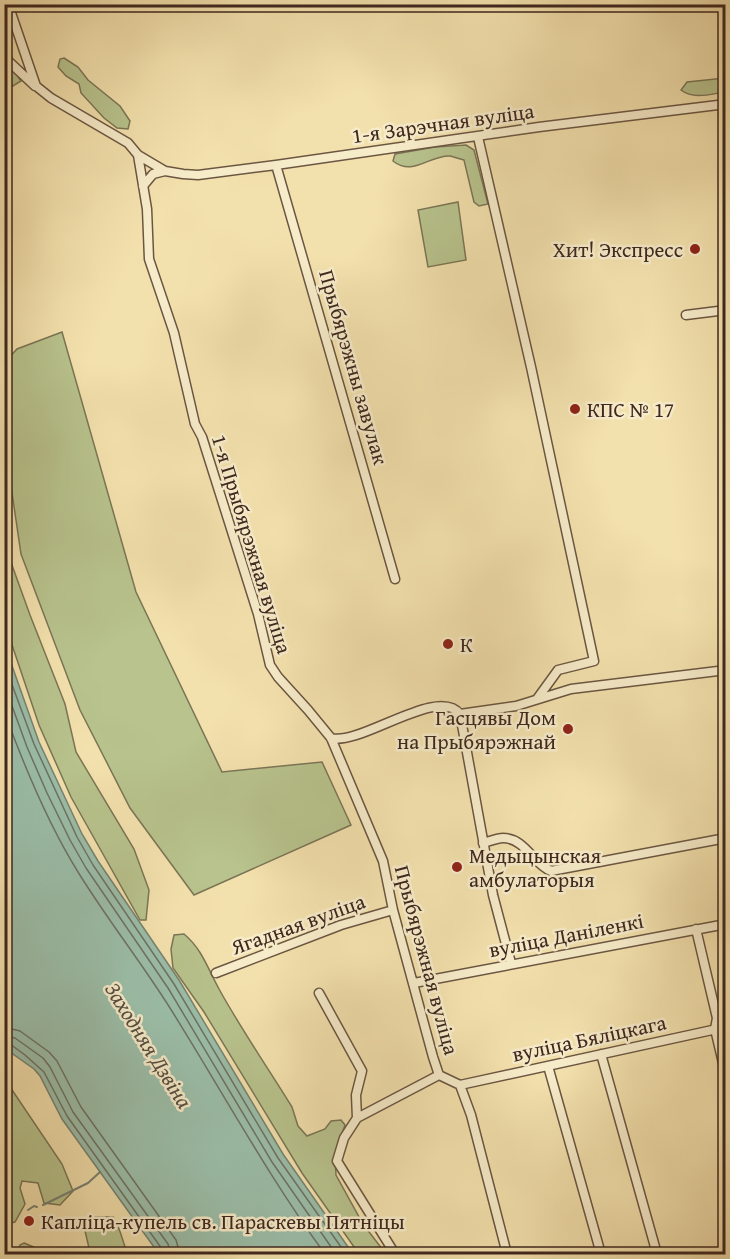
<svg xmlns="http://www.w3.org/2000/svg" width="730" height="1259" viewBox="0 0 730 1259" font-family="'Gentium Book Plus',serif">
	<style>
		.green { fill: #b8c38d; stroke: #7b7556; stroke-width: 1.5 }
		.water { fill: #9bbea9; stroke: #768272; stroke-width: 1.5 }
		.lines { fill: none; stroke-linecap: round; stroke-linejoin: round }
		.shore { stroke: #6c7264; stroke-width: 1.5 }
		.stream { stroke: #768272; stroke-width: 2 }
		.minor-casing { stroke: #6b5642; stroke-width: 11 }
		.minor { stroke: #f7ecca; stroke-width: 8 }
		.rail { stroke: #3e271f; stroke-width: 2; stroke-dasharray: 10 10; stroke-linecap: butt }
		.poi-dot { fill: #8f2418; stroke: #f7ecca; stroke-width: 2 }
		.labels { text-anchor: middle; dominant-baseline: central; stroke-width: 5; stroke-linejoin: round; paint-order: stroke }
		.street-label { font-size: 21px; fill: #3e271f; stroke: #f7ecca }
		.poi-label { font-size: 21px; fill: #3e271f; stroke: #f7ecca; text-anchor: start }
		.water-label { font-size: 22px; font-style: italic; fill: #554d42; stroke: #f7ecca }
	</style>
	<rect width="100%" height="100%" fill="#f3e1ad"/>
	<filter id="stains"><feTurbulence type="fractalNoise" baseFrequency=".00333" numOctaves="4"/><feColorMatrix values="0 0 0 0 .2 0 0 0 0 .09 0 0 0 0 .02 0 0 0 .5 -.17"/></filter>
	<radialGradient id="worn" r=".72"><stop offset=".6" stop-color="#630" stop-opacity="0"/><stop offset="1" stop-color="#630" stop-opacity=".3"/></radialGradient>
	<path class="green" d="M64,58l14,9 10,13 32,26 10,15 -2,8 -11,-1 -13,-10 -23,-25 -2,-9 -13,-8 -8,-9 2,-8z
		M4,65l11,7 6,9 -13,8 -3,-6z
		M725,78v14c-14,2 -31,8 -44,-2l6,-8z
		M466,145l8,5 14,54 -9,2 -5,-4 -10,-42c-4,-1 -10,-3 -14,-4 -21,-1 -37,21 -57,5l2,-7 40,-7z
		M458,202l8,58 -38,7 -10,-57z
		M62,332l74,260 86,180 100,-10 29,63 -157,70 -64,-87 -50,-98 -59,-156 -10,-68 -6,-15v-109l12,-13z
		M4,543l26,72 35,89 11,48 58,97 15,41 -3,30h-6l-69,-123 -32,-72 -34,-101z
		M184,934c18,15 24,35 35,55 22,40 49,79 73,118l6,19 9,10 18,-7 6,-8 10,-1 4,5 -10,30 1,20 27,49 23,30h-27l-57,-81 -98,-161 -31,-44 -2,-19 3,-14z
		M4,1078l58,86 11,27 -13,14 -16,-2 -6,-20 -16,-2 -2,7 5,16 -10,18 -9,2z
		M95,1217h18c8,11 9,25 15,37h-34l-5,-6 -4,-17z
		M24,1243l12,5 9,6h-25l-2,-4 2,-5z"/>
	<path class="water" d="M5,646l34,96 43,92 16,27 81,119 104,174 70,100h-194l-97,-135 -22,-43 -6,-7 -24,-17 -5,-6z"/>
	<g class="lines">
		<path class="shore" d="M4,663l30,81 43,93 16,28 81,119 104,174 68,96
			M4,684l23,63 20,46 23,47 16,28 82,120 104,174 64,92
			M4,711c20,55 43,111 74,161 29,47 63,90 92,136 52,83 98,168 155,246
			M4,1027l16,4 29,21 8,9 24,46 95,133 4,14
			M4,1036l11,2 28,20 7,9 23,45 95,132 3,10
			M4,1043l6,1 15,11 19,17 23,44 95,133 1,5"/>
		<path class="stream" d="M43,1205l45,-22 12,-11
			M28,1210l6,-4 3,1"/>
		<defs>
			<path id="minor" d="M8,4l28,82 15,12 77,45 10,12 27,16 18,3 15,1 78,-10 263,-38 187,-23
				M4,57l31,29
				M478,137l53,230 63,294 -36,9 -21,29
				M138,155l9,54 2,50 25,74 21,91 7,13 56,177 12,51 8,12 30,33 23,28 52,123 10,49 40,147 6,18 21,10 11,30 36,139
				M276,165l119,414
				M143,186l10,-12 12,-3
				M686,315l40,-5
				M460,714l33,181 18,68
				M331,738c30,8 107,-53 129,-24l56,-8 55,-17 155,-19
				M483,843c6,-1 13,-5 20,-5 22,0 30,26 48,33l175,-33
				M696,929l21,89 -2,11 11,47
				M216,973l125,-48 52,-15
				M414,983l312,-59
				M319,993l43,78 -6,24 1,23 -13,20 -7,23 58,93
				M601,1054l56,200
				M548,1066l53,188
				M460,1085l266,-58
				M357,1118l82,-43"/>
		</defs>
		<use href="#minor" class="minor-casing"/>
		<use href="#minor" class="minor"/>
		<path class="rail" d="M4,1243l9,11"/>
	</g>
	<g class="poi-dot">
		<circle cx="695" cy="249" r="6"/>
		<circle cx="575" cy="409" r="6"/>
		<circle cx="448" cy="644" r="6"/>
		<circle cx="568" cy="729" r="6"/>
		<circle cx="457" cy="867" r="6"/>
		<circle cx="29" cy="1221" r="6"/>
	</g>
	<g class="labels">
		<g class="street-label">
			<text transform="translate(443 123) rotate(-8)">1-я Зарэчная вуліца</text>
			<text transform="translate(354 367) rotate(74)">Прыбярэжны завулак</text>
			<text transform="translate(252 544) rotate(73)">1-я Прыбярэжная вуліца</text>
			<text transform="translate(298 924) rotate(-20)">Ягадная вуліца</text>
			<text transform="translate(566 935) rotate(-11)">вуліца Даніленкі</text>
			<text transform="translate(427 960) rotate(75)">Прыбярэжная вуліца</text>
			<text transform="translate(589 1038) rotate(-12)">вуліца Бяліцкага</text>
		</g>
		<g class="poi-label">
			<text x="683" y="249" text-anchor="end">Хит! Экспресс</text>
			<text x="587" y="409">КПС № 17</text>
			<text x="460" y="644">К</text>
			<text x="556" y="717" text-anchor="end">Гасцявы Дом<tspan x="556" dy="24">на Прыбярэжнай</tspan></text>
			<text x="469" y="855">Медыцынская<tspan x="469" dy="24">амбулаторыя</tspan></text>
			<text x="41" y="1221">Капліца-купель св. Параскевы Пятніцы</text>
		</g>
		<g class="water-label">
			<text transform="translate(149 1045) rotate(58)">Заходняя Дзвіна</text>
		</g>
	</g>
	<rect width="730" height="1259" fill="none" stroke="#f3e1ad" stroke-width="24"/>
	<rect x="6" y="6" width="718" height="1247" fill="none" stroke="#3e271f" stroke-width="3"/>
	<rect x="12" y="12" width="706" height="1235" fill="none" stroke="#3e271f" stroke-width="1.5"/>
	<rect width="100%" height="100%" filter="url(#stains)"/>
	<rect width="100%" height="100%" fill="url(#worn)"/>
</svg>
